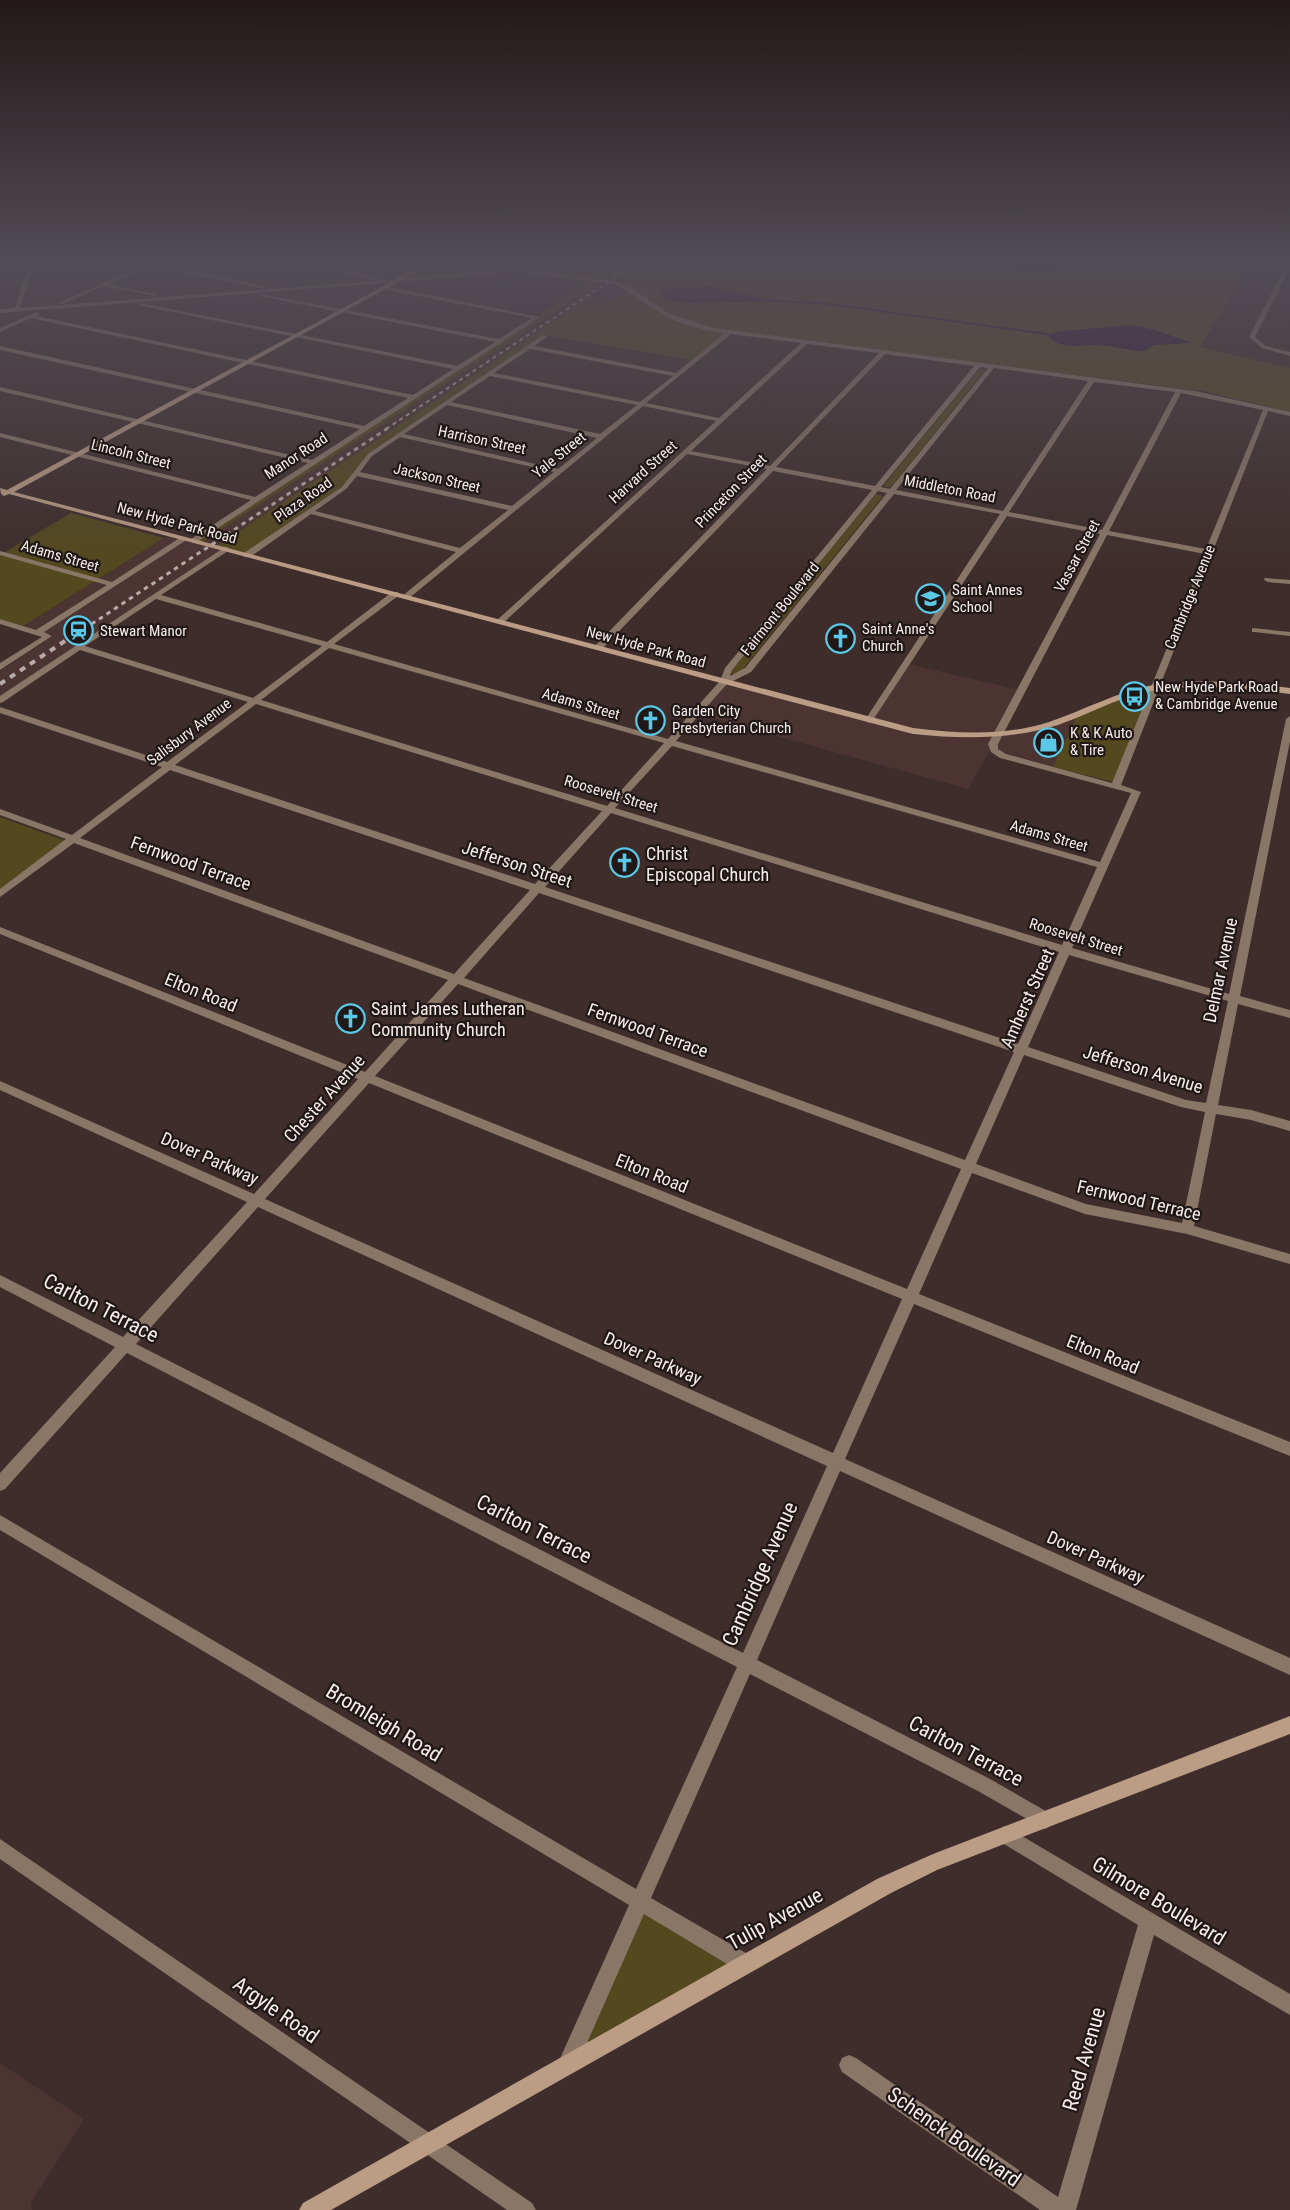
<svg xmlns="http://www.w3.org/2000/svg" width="1290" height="2210" viewBox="0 0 1290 2210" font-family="'Roboto Condensed',sans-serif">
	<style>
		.built { fill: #4c3432 }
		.green { fill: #54481e }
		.water { fill: #2d1034 }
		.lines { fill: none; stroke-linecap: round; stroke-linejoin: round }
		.stream { stroke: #2d1034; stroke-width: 2 }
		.street { fill: #8a7667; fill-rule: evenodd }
		.secondary { fill: #bb9c84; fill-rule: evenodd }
		.rail-far2 { stroke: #b8aba9; stroke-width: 2; stroke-dasharray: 4 4; stroke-linecap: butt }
		.rail-far1 { stroke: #b8aba9; stroke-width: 3; stroke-dasharray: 4.5 4.5; stroke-linecap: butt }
		.rail { stroke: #b8aba9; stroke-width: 4; stroke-dasharray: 6 6; stroke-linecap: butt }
		.labels { text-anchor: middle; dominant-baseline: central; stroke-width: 4.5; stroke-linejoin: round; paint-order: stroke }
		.far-street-label { font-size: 15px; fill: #f7ecea; stroke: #1f1817 }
		.far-poi-label { font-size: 15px; fill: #f7ecea; stroke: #1f1817; text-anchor: start }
		.poi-label { font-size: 18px; fill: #f7ecea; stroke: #1f1817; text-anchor: start }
		.street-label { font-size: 18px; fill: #f7ecea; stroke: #1f1817 }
		.near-street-label { font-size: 21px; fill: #f7ecea; stroke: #1f1817 }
	</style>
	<rect width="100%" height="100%" fill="#3e2d2b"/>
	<path class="built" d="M44,263h101l-95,41 -21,2 6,-22z
		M604,280l15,3 14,7 -30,16 -21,-3 -364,243 7,2 -225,149v-26l54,-36 -31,-9 148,-92 31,8z
		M904,663l116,27 -23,44 53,-8 27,-10 -24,51 -64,-16 -21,38 -271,-75 29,-32 142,35z
		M0,2063l84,56 -53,83 1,8h-32z"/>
	<path class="green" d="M433,263h817l-50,84 90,21v44l-87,-21 -475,-59 -35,28 -148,-25 -180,123 -19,28 -97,68 -32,-8 365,-243 21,3 29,-16 -13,-7 -15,-3 -402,262 -8,-2 368,-240 27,-21 -67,-7 -122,9 15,-9 26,2 12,-3 -24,-6z
		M979,369l6,1 -94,117h-6l-1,-2z
		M876,494l7,2 -144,178h-7l-1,-3z
		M71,513l93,25 -141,88 -23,-7v-64z
		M1149,690l-35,92 -61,-15 24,-51 32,-14z
		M0,817l66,24 -66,49z
		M641,1903l99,60 -168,96z"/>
	<path class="water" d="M1018,263h54l-11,2 1,5c-17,3 -37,7 -54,-1v-3z
		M680,286l11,2 18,-2 57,13 -6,3 -84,1 -12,-4 -5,-8z
		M1129,325c23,2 42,11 63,18l-38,2 -10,6h-6c-13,-2 -28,-5 -42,-6 -17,0 -36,5 -48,-9l7,-4z"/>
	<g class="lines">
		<path class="stream" d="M761,300l69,4 223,31"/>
		<path class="street" d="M33,263h6l-9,14 -10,31 475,-36 3,2 -498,39v-4l15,-1 9,-31z
			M149,263h7l111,24 -3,2 -113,-23 -43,18 47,10v2l-52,-10 -40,18 -5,-1z
			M294,263h11l76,15 -3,2z
			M449,263h15l150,18 18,7 38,26 44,14 481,63 95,21v4l-22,-5 -147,374 20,7 -69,156 157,46 57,-275 4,-3v25l-50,255 50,14v8l-52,-14 -20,101 33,5 39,11v10l-39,-11 -35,-6 -22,112 96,28v10l-103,-30 -102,-20 -113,-41 -53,121 371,148v14l-376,-152 -69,155 445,199v17l-450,-204 -83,189 233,119 61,35 3,6 -3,6 -6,3 -6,-3 -61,-35 -228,-117 -99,224 100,58 3,7 -3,7 -7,3 -7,-3 -93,-56 -69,156 -7,3 -7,-3 -3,-7 71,-158 -629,-375v-15l636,374 101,-222 -610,-314 -122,136 -5,2v-18l115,-126 -115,-60v-12l123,62 124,-135 -247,-112v-9l254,113 104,-115 -358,-145v-7l365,145 83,-92 -374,-137 -74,54v-8l66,-50 -66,-24v-6l72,26 90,-68 -162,-54v-6l167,55 81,-60 -168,-52 -77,52 -3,1v-7l225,-149h3v4l-67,44 166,47 65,-50h6v4l-64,48 334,95 52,-58 5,-13 147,-178 -99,-19 -172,179h-3l-4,-2 1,-2 172,-177 -80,-15 -185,170 -7,-2 221,-201 -73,-15 -235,193 -7,-2 55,-45 -145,-38 -61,43h-6v-4l98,-66 26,-33 175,-119 5,1 -14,10 142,27 49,-40c-19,-2 -42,-8 -59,-17 -19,-10 -33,-24 -53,-32zM731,334l70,9 -82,75 -73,-15zM807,344l72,9 -109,113 -79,-15zM530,349l143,27 -33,26 -146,-29zM885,354l89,12 -99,120 -99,-19zM980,367l8,1 -98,121 -9,-2zM994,368l94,13 -85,130 -107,-21zM490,376l147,29 -37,29 -149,-32zM1094,382l81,10 -73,138 -93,-18zM1181,393l82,17 -57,139 -97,-18zM447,405l150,33 -39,31 -154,-35zM400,437l154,35 -42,34 -152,-34 12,-16zM357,476l151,34 -48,38 -145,-37 31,-22zM878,491l9,2 -142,175 -15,8 2,-6zM894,494l106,20 -135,206 4,3 4,-3 134,-204 93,18 -112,210 3,8 9,6 131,35 -31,69 -424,-121 51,-57 24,-12zM1107,535l98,19 -93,229 -106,-29 -8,-5v-5zM156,599l166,47 -69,52 -168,-52zM329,648l335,95 -57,63 -346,-106zM256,704l346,107 -67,73 -360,-119zM672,746l425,121 -35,78 -447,-137zM170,770l360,120 -76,84 -374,-136zM611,813l448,139 -41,92 -473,-157zM539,893l475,159 -49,108 -501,-182zM1069,955l159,46 -22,102 -20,-3 -158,-53zM458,984l503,185 -54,120 -532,-213zM1024,1055l157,52 24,5 -23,111 -96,-19 -110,-40zM369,1083l533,216 -69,154 -568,-254zM258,1207l569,259 -84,187 -607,-309z
			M1287,263h3v5l-35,69 11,9 24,6v4l-28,-8 -13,-11z
			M383,286l157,31 -345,226 -7,-2 63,-41 -251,-63v-4l255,64 53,-34 -308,-72v-4l312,73 48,-31 -360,-79v-4l364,80 44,-28 -377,-80 -31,14v-4l37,-16 3,2 -4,2 377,79 40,-26 -315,-64 3,-2 316,63 38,-24 -237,-46 3,-2 238,45 33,-21 -151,-29z
			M181,537l7,2 -144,93 8,4 -52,34v-7l42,-26 -42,-13v-5l36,11 71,-45 -107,-30v-4l112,31z
			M1265,578l25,2v4l-22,-2 -4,-2z
			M1252,628l38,4v4l-35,-4h-3z
			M1005,1826l285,168v21l-136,-80 -78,275h-36l-198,-138 -3,-7 3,-7 7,-3 7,3 202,139 80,-272 -139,-84 -3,-6 3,-6z
			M0,1839l532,364 4,7h-29l-507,-351z"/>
		<path class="secondary" d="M426,263h7l-419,229 899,236c46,6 92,8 136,-6 35,-12 68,-30 104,-37 45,-7 92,-2 137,3v6c-45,-5 -92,-11 -137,-3 -33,5 -63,23 -95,34 -48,15 -96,14 -145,9l-904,-240 -5,2 -3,-2 -1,-6 7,2z
			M1290,1716v18l-353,136 -46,23 -560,317h-32l4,-7 574,-324 56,-25z"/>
		<path class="rail-far2" d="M386,429l251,-166"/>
		<path class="rail-far1" d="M69,639l319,-211"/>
		<path class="rail" d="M0,684l71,-47"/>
	</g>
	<linearGradient id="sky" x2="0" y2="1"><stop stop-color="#221918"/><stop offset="0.46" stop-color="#524c55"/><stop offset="1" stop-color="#524c55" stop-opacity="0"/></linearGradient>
	<rect width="1290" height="572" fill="url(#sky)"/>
	<defs>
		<symbol id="school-ring" viewBox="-11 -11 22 22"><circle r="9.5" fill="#1f1817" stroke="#5ac8e6" stroke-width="1.5"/><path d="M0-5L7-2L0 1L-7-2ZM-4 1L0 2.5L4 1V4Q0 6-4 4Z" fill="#5ac8e6"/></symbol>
		<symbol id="station-ring" viewBox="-11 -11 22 22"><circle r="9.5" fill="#1f1817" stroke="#5ac8e6" stroke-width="1.5"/><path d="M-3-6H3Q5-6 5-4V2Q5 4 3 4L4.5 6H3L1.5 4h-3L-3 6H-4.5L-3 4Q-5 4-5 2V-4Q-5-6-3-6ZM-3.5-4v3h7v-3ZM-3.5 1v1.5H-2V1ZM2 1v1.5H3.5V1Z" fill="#5ac8e6"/></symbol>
		<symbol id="church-ring" viewBox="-11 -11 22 22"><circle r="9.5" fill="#1f1817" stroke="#5ac8e6" stroke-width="1.5"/><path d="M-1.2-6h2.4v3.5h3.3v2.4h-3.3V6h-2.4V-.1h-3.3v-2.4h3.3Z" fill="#5ac8e6"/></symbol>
		<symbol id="bus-ring" viewBox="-11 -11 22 22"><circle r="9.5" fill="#1f1817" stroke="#5ac8e6" stroke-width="1.5"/><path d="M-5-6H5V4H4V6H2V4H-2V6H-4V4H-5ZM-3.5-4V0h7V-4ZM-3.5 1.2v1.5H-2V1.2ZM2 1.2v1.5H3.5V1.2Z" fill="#5ac8e6"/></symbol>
		<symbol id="shop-ring" viewBox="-11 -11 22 22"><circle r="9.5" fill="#1f1817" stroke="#5ac8e6" stroke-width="1.5"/><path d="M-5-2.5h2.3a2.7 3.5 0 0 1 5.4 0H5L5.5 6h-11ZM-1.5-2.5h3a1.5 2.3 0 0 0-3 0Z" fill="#5ac8e6"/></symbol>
	</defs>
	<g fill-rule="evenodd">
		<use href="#school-ring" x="914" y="582" width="33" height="33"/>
		<use href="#station-ring" x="62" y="614" width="33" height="33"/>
		<use href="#church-ring" x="824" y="622" width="33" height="33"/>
		<use href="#bus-ring" x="1118" y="680" width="33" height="33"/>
		<use href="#church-ring" x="634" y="704" width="33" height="33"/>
		<use href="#shop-ring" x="1032" y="726" width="33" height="33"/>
		<use href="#church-ring" x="608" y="846" width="33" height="33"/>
		<use href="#church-ring" x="334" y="1002" width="33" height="33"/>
	</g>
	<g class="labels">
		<g class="far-street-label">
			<text transform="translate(482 440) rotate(12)">Harrison Street</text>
			<text transform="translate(131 454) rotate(14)">Lincoln Street</text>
			<text transform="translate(559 455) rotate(-39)">Yale Street</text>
			<text transform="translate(296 456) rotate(-33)">Manor Road</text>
			<text transform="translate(643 472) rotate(-42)">Harvard Street</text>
			<text transform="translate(437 478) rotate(13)">Jackson Street</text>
			<text transform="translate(950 489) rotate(11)">Middleton Road</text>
			<text transform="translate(731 491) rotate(-46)">Princeton Street</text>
			<text transform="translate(303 500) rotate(-35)">Plaza Road</text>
			<text transform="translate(177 523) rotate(15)">New Hyde Park Road</text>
			<text transform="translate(60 556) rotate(16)">Adams Street</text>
			<text transform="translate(1077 556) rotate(-62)">Vassar Street</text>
			<text transform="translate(1190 597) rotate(-68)">Cambridge Avenue</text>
			<text transform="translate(780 609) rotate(-51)">Fairmont Boulevard</text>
			<text transform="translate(646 647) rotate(15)">New Hyde Park Road</text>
			<text transform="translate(581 704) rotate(16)">Adams Street</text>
			<text transform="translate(189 732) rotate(-37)">Salisbury Avenue</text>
			<text transform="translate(611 794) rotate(17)">Roosevelt Street</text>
			<text transform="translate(1049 836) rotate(16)">Adams Street</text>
			<text transform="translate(1076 937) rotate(17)">Roosevelt Street</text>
		</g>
		<g class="far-poi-label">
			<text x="952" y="590">Saint Annes<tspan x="952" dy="17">School</tspan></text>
			<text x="862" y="629">Saint Anne's<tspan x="862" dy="17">Church</tspan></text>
			<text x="100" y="631">Stewart Manor</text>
			<text x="1155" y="687">New Hyde Park Road<tspan x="1155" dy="17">&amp; Cambridge Avenue</tspan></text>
			<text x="672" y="711">Garden City<tspan x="672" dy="17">Presbyterian Church</tspan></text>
			<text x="1070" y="733">K &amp; K Auto<tspan x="1070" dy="17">&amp; Tire</tspan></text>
		</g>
		<g class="poi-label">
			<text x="646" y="853">Christ<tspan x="646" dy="21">Episcopal Church</tspan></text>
			<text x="371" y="1008">Saint James Lutheran<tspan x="371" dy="21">Community Church</tspan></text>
		</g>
		<g class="street-label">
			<text transform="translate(191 863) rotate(20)">Fernwood Terrace</text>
			<text transform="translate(517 864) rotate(18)">Jefferson Street</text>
			<text transform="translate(1220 970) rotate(-78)">Delmar Avenue</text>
			<text transform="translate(201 992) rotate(22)">Elton Road</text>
			<text transform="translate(1027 998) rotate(-66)">Amherst Street</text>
			<text transform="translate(648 1030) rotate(20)">Fernwood Terrace</text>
			<text transform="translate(1143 1069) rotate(17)">Jefferson Avenue</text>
			<text transform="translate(324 1098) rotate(-48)">Chester Avenue</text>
			<text transform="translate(210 1158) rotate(24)">Dover Parkway</text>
			<text transform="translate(652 1173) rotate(22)">Elton Road</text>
			<text transform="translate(1139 1200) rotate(13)">Fernwood Terrace</text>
			<text transform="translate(1103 1354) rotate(22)">Elton Road</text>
			<text transform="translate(653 1358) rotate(24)">Dover Parkway</text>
			<text transform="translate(1096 1557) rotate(24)">Dover Parkway</text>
		</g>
		<g class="near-street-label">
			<text transform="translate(101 1308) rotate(27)">Carlton Terrace</text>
			<text transform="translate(534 1529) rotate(27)">Carlton Terrace</text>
			<text transform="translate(760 1574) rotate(-66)">Cambridge Avenue</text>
			<text transform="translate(384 1723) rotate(31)">Bromleigh Road</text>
			<text transform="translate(966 1751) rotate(28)">Carlton Terrace</text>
			<text transform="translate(1159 1901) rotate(31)">Gilmore Boulevard</text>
			<text transform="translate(775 1919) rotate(-29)">Tulip Avenue</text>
			<text transform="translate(276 2010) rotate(35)">Argyle Road</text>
			<text transform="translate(1084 2059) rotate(-74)">Reed Avenue</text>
			<text transform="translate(954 2137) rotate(35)">Schenck Boulevard</text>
		</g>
	</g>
</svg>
